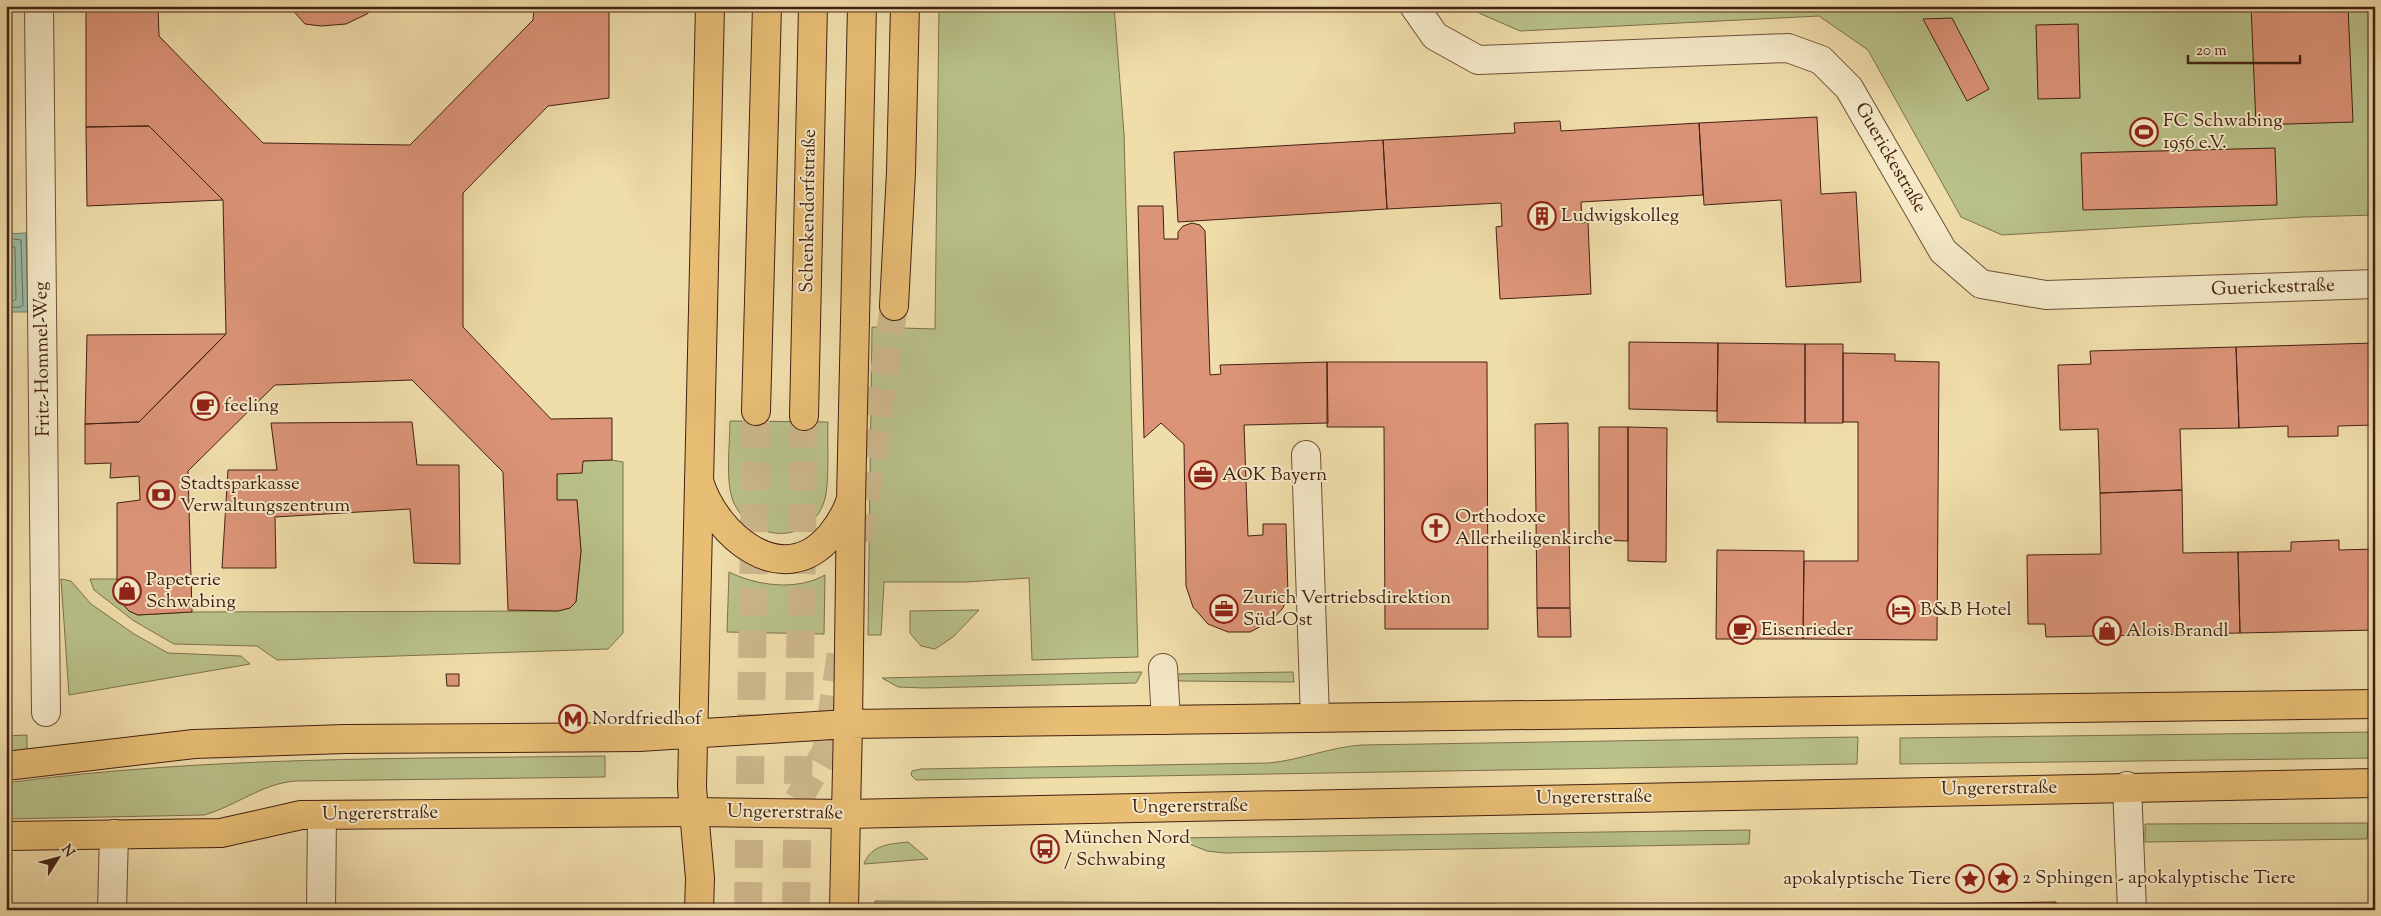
<svg xmlns="http://www.w3.org/2000/svg" width="2381" height="916" viewBox="0 0 2381 916" font-family="'Sorts Mill Goudy',serif">
	<style>
		.green { fill: #b9c189; stroke: #7e704e }
		.water { fill: #9abca5; stroke: #777e6a }
		.lines { fill: none; stroke-linecap: round; stroke-linejoin: round }
		.shore { stroke: #6e6e5c; stroke-width: 1 }
		.building { fill: #dc9478; stroke: #432012 }
		.highway-tunnel { stroke: #cdb78c; stroke-width: 28; stroke-dasharray: 28 14; stroke-linecap: butt }
		.minor-casing { stroke: #6e4f38; stroke-width: 30 }
		.major-casing { stroke: #432012; stroke-width: 30 }
		.highway-casing { stroke: #432012; stroke-width: 30 }
		.minor { stroke: #f5e9c8; stroke-width: 28 }
		.major { stroke: #e8be75; stroke-width: 28 }
		.highway { stroke: #e8be75; stroke-width: 28 }
		.labels { text-anchor: middle; dominant-baseline: central; stroke-width: 4; stroke-linejoin: round; paint-order: stroke }
		.poi-label { font-size: 19px; fill: #432012; stroke: #f5e9c8; text-anchor: start }
		.street-label { font-size: 19px; fill: #432012; stroke: #f5e9c8 }
	</style>
	<rect width="100%" height="100%" fill="#efddaa"/>
	<filter id="stains"><feTurbulence type="fractalNoise" baseFrequency=".004" numOctaves="4"/><feColorMatrix values="0 0 0 0 .2 0 0 0 0 .09 0 0 0 0 .02 0 0 0 .5 -.17"/></filter>
	<radialGradient id="worn" r=".72"><stop offset=".6" stop-color="#630" stop-opacity="0"/><stop offset="1" stop-color="#630" stop-opacity=".3"/></radialGradient>
	<path class="green" d="M939,6h175l10,128 14,523 -106,3 -3,-82 -63,4h-82l-3,53h-13l4,-308 63,2z
		M1469,6h906v209l-71,2 -302,18 -41,-18 -93,-167 -49,-34 -299,15 -39,-17z
		M730,421l98,1c-1,18 2,64 -4,80 -15,44 -74,40 -91,-1 -8,-20 -3,-58 -3,-80z
		M612,460l11,2v171l-15,16 -331,11 -20,-14 -83,-2 -40,-23 -40,-31 -4,-11h27v19l12,13 9,4 54,-3 366,-1 12,-3 6,-6 5,-51 -4,-51h-20v-26l26,-13z
		M729,572c28,14 68,19 96,3l-1,59 -97,-2z
		M61,579l10,2 20,23 43,30 34,19 73,3 9,8 -181,31z
		M979,610l-26,27 -18,12 -14,-3 -11,-13v-22z
		M1142,672l-6,11 -212,5 -26,-1 -16,-9z
		M1293,672l1,10 -115,-1 -5,-7z
		M2375,732v26l-475,6v-26z
		M27,735v16l-21,2v-17z
		M1858,737l-1,27 -941,16 -5,-5 1,-4 9,-2 348,-6c32,-3 61,-16 93,-18z
		M605,756v21l-309,4c-33,2 -60,25 -92,34l-198,4v-36c199,-27 399,-24 599,-27z
		M2368,823l-1,16 -222,3v-18z
		M1750,830l-1,14 -525,9 -17,-2 -33,-13z
		M908,842l20,17 -64,5c7,-20 27,-20 44,-22z
		M875,901l623,3v6h-623z"/>
	<path class="water" d="M26,233l2,79h-22v-78z"/>
	<g class="lines">
		<path class="shore" d="M6,238l15,2 2,65 -2,2 -15,1
			M6,245l9,2 1,52 -2,2h-8"/>
	</g>
	<path class="building" d="M86,6h72l1,30 104,107 147,2 123,-125 1,-14h75v92l-61,8 -85,87v134l88,92 61,-1v42l-29,1 -1,12 -25,1v26h20l4,51 -5,51 -6,6 -12,3 -50,-1 -5,-138 -91,-92 -137,5 -87,86 4,141 -54,3 -9,-4 -12,-13v-95l23,-3 -1,-24 -29,2 1,-15 -26,1v-40l54,-2 87,-88 -3,-134 -74,-74 -63,1z
		M289,6h86l-8,8 -21,10 -25,2 -16,-2z
		M1155,6h59l-58,5z
		M2251,6h97l5,116 -97,3z
		M1952,18l37,71 -22,12 -44,-82z
		M2078,24l2,74 -42,1 -2,-74z
		M1817,117l4,77 35,-2 5,90 -75,5 -5,-87 -77,5 -5,-82z
		M1560,121l1,10 138,-8 4,72 -122,7 1,21 6,-1 3,72 -91,5 -4,-72 6,-1 -1,-23 -114,6 -4,-69 132,-7 -1,-10z
		M149,126l74,74 -136,6 -1,-79z
		M1383,140l4,69 -209,13 -4,-70z
		M2275,148l2,57 -194,5 -2,-57z
		M1138,206h25l1,33h14v-7l5,-6 9,-3 8,2 5,6 5,144 11,-1 -1,-9 107,-3 1,61 -84,2 4,111 15,-1v-11h23l2,71 -5,13 -12,13 -21,11h-22l-20,-8 -15,-17 -7,-21 -2,-142 -23,-21 -17,15z
		M226,334l-87,88 -54,2 2,-89z
		M1629,342l89,1 -1,68 -88,-2z
		M1718,343l87,1v79l-88,-1z
		M2375,343v82l-37,1v10l-50,1v-11l-49,2 -3,-81z
		M1805,344h38v79h-38z
		M2236,347l3,81 -59,1 2,61 -82,3 -2,-64 -38,1 -2,-65 33,-1 -1,-13z
		M1843,353l52,1v7l44,1 -2,278 -134,-1 1,-78h54v-139h-15z
		M1327,362h160l1,267h-103l-1,-202h-57z
		M412,422l5,43h42l1,99 -46,-1 -4,-54 -135,8 1,51h-54l6,-98h49l-6,-47z
		M1568,423l2,185h-33l-2,-184z
		M1599,427h29v114l-29,-1z
		M1628,427l39,1 -1,134 -38,-1z
		M2182,490l1,63 55,-1 2,81 -194,4 -1,-13h-17l-1,-69 74,-1 -1,-61z
		M2339,540v10l36,-1v81l-135,3 -2,-81 53,-1v-9z
		M1717,550l87,1 -1,88h-87z
		M1537,608h33l1,29h-33z
		M446,674h13v12h-12z
		M2056,902v8h-136v-6z
		M634,906v4h-157z"/>
	<g class="lines">
		<path class="highway-tunnel" d="M859,541l35,-235
			M798,800l28,-49 15,-98
			M748,910l8,-499
			M796,910l8,-494"/>
		<defs>
			<path id="minor" d="M39,6l7,706
				M1414,6l21,30 43,24 310,-12 33,12 28,28 94,163 38,33 65,11 329,-11
				M1306,455l9,263
				M1163,668l3,52
				M2127,786l5,124
				M112,910l2,-76
				M321,910l1,-95"/>
			<path id="major" d="M6,766l188,-22 151,-5 294,-2 209,-13 1527,-20
				M694,812l-2,-25 18,-781
				M846,814l2,-90
				M6,836l215,-3 80,-18 393,-3 152,2 1529,-31"/>
			<path id="highway" d="M894,306l7,-134 4,-166
				M756,411l11,-405
				M804,416l9,-410
				M699,481c16,54 84,112 132,54 8,-10 15,-21 19,-33
				M848,724l3,-224 11,-494
				M694,812l6,66 -1,32
				M844,910l2,-96"/>
		</defs>
		<use href="#minor" class="minor-casing"/>
		<use href="#major" class="major-casing"/>
		<use href="#highway" class="highway-casing"/>
		<use href="#minor" class="minor"/>
		<use href="#major" class="major"/>
		<use href="#highway" class="highway"/>
	</g>
	<defs>
		<symbol id="stadium-ring" viewBox="-11 -11 22 22"><circle r="9.5" fill="#f5e9c8" stroke="#8f2418" stroke-width="1.5"/><path d="M0-5a6.5 5 0 1 0 0 10a6.5 5 0 1 0 0-10ZM-3.5-1.8h7v3.6h-7Z" fill="#8f2418"/></symbol>
		<symbol id="building-ring" viewBox="-11 -11 22 22"><circle r="9.5" fill="#f5e9c8" stroke="#8f2418" stroke-width="1.5"/><path d="M-4-6H4V6H1V3H-1V6H-4ZM-2.5-4.3h1.7v1.8h-1.7ZM.8-4.3h1.7v1.8H.8ZM-2.5-1h1.7V.8h-1.7ZM.8-1h1.7V.8H.8Z" fill="#8f2418"/></symbol>
		<symbol id="cafe-ring" viewBox="-11 -11 22 22"><circle r="9.5" fill="#f5e9c8" stroke="#8f2418" stroke-width="1.5"/><path d="M-5.5-4.5H6V0H3Q3 3.5 0 3.5H-2.5Q-5.5 3.5-5.5 0ZM3-3.2v2h1.7v-2ZM-6 4.5H4V6H-6Z" fill="#8f2418"/></symbol>
		<symbol id="office-ring" viewBox="-11 -11 22 22"><circle r="9.5" fill="#f5e9c8" stroke="#8f2418" stroke-width="1.5"/><path d="M-6-3h4V-5.5h4V-3h4V5H-6ZM-1-4.5V-3h2v-1.5ZM-6 0V1H6V0Z" fill="#8f2418"/></symbol>
		<symbol id="bank-ring" viewBox="-11 -11 22 22"><circle r="9.5" fill="#f5e9c8" stroke="#8f2418" stroke-width="1.5"/><path d="M-6-4H6V4H-6ZM0-2.3a2.3 2.3 0 1 0 0 4.6a2.3 2.3 0 1 0 0-4.6Z" fill="#8f2418"/></symbol>
		<symbol id="church-ring" viewBox="-11 -11 22 22"><circle r="9.5" fill="#f5e9c8" stroke="#8f2418" stroke-width="1.5"/><path d="M-1.2-6h2.4v3.5h3.3v2.4h-3.3V6h-2.4V-.1h-3.3v-2.4h3.3Z" fill="#8f2418"/></symbol>
		<symbol id="shop-ring" viewBox="-11 -11 22 22"><circle r="9.5" fill="#f5e9c8" stroke="#8f2418" stroke-width="1.5"/><path d="M-5-2.5h2.3a2.7 3.5 0 0 1 5.4 0H5L5.5 6h-11ZM-1.5-2.5h3a1.5 2.3 0 0 0-3 0Z" fill="#8f2418"/></symbol>
		<symbol id="hotel-ring" viewBox="-11 -11 22 22"><circle r="9.5" fill="#f5e9c8" stroke="#8f2418" stroke-width="1.5"/><path d="M-6-4.5h1.5V1H6V5H4.5V3h-9V5H-6ZM-4 0a1.8 1.8 0 1 1 3.6 0ZM.5 0V-2.5h3Q6-2.5 6 0Z" fill="#8f2418"/></symbol>
		<symbol id="metro-ring" viewBox="-11 -11 22 22"><circle r="9.5" fill="#f5e9c8" stroke="#8f2418" stroke-width="1.5"/><path d="M-5.5 5V-5H-3L0 0L3-5H5.5V5H3V-.5L0 4L-3-.5V5Z" fill="#8f2418"/></symbol>
		<symbol id="bus-ring" viewBox="-11 -11 22 22"><circle r="9.5" fill="#f5e9c8" stroke="#8f2418" stroke-width="1.5"/><path d="M-5-6H5V4H4V6H2V4H-2V6H-4V4H-5ZM-3.5-4V0h7V-4ZM-3.5 1.2v1.5H-2V1.2ZM2 1.2v1.5H3.5V1.2Z" fill="#8f2418"/></symbol>
		<symbol id="sight-ring" viewBox="-11 -11 22 22"><circle r="9.5" fill="#f5e9c8" stroke="#8f2418" stroke-width="1.5"/><path d="M0-6L1.8-2.2L6-1.7L2.9 1.2L3.7 5.4L0 3.3L-3.7 5.4L-2.9 1.2L-6-1.7L-1.8-2.2Z" fill="#8f2418"/></symbol>
	</defs>
	<g fill-rule="evenodd">
		<use href="#stadium-ring" x="2128" y="116" width="32" height="32"/>
		<use href="#building-ring" x="1526" y="200" width="32" height="32"/>
		<use href="#cafe-ring" x="189" y="390" width="32" height="32"/>
		<use href="#office-ring" x="1187" y="459" width="32" height="32"/>
		<use href="#bank-ring" x="145" y="479" width="32" height="32"/>
		<use href="#church-ring" x="1420" y="512" width="32" height="32"/>
		<use href="#shop-ring" x="111" y="575" width="32" height="32"/>
		<use href="#office-ring" x="1208" y="593" width="32" height="32"/>
		<use href="#hotel-ring" x="1885" y="594" width="32" height="32"/>
		<use href="#cafe-ring" x="1726" y="614" width="32" height="32"/>
		<use href="#shop-ring" x="2091" y="615" width="32" height="32"/>
		<use href="#metro-ring" x="557" y="703" width="32" height="32"/>
		<use href="#bus-ring" x="1029" y="833" width="32" height="32"/>
		<use href="#sight-ring" x="1987" y="862" width="32" height="32"/>
		<use href="#sight-ring" x="1954" y="863" width="32" height="32"/>
	</g>
	<g class="labels">
		<g class="poi-label">
			<text x="2163" y="121">FC Schwabing<tspan x="2163" dy="22">1956 e.V.</tspan></text>
			<text x="1561" y="216">Ludwigskolleg</text>
			<text x="224" y="406">feeling</text>
			<text x="1222" y="475">AOK Bayern</text>
			<text x="180" y="484">Stadtsparkasse<tspan x="180" dy="22">Verwaltungszentrum</tspan></text>
			<text x="1455" y="517">Orthodoxe<tspan x="1455" dy="22">Allerheiligenkirche</tspan></text>
			<text x="146" y="580">Papeterie<tspan x="146" dy="22">Schwabing</tspan></text>
			<text x="1243" y="598">Zurich Vertriebsdirektion<tspan x="1243" dy="22">Süd-Ost</tspan></text>
			<text x="1920" y="610">B&amp;B Hotel</text>
			<text x="1761" y="630">Eisenrieder</text>
			<text x="2126" y="631">Alois Brandl</text>
			<text x="592" y="719">Nordfriedhof</text>
			<text x="1064" y="838">München Nord<tspan x="1064" dy="22">/ Schwabing</tspan></text>
			<text x="2022" y="878">2 Sphingen - apokalyptische Tiere</text>
			<text x="1951" y="879" text-anchor="end">apokalyptische Tiere</text>
		</g>
		<g class="street-label">
			<text transform="translate(1890 158) rotate(60)">Guerickestraße</text>
			<text transform="translate(809 211) rotate(-89)">Schenkendorfstraße</text>
			<text transform="translate(2273 288) rotate(-2)">Guerickestraße</text>
			<text transform="translate(43 359) rotate(-91)">Fritz-Hommel-Weg</text>
			<text transform="translate(1999 789) rotate(-1)">Ungererstraße</text>
			<text transform="translate(1594 798) rotate(-1)">Ungererstraße</text>
			<text transform="translate(1190 807) rotate(-1)">Ungererstraße</text>
			<text transform="translate(785 813) rotate(1)">Ungererstraße</text>
			<text transform="translate(380 814) rotate(-1)">Ungererstraße</text>
		</g>
	</g>
	<rect width="2381" height="916" fill="none" stroke="#efddaa" stroke-width="25"/>
	<rect x="8" y="8" width="2366" height="901" fill="none" stroke="#432012" stroke-width="2.5"/>
	<rect x="12" y="12" width="2356" height="891" fill="none" stroke="#432012"/>
	<g transform="translate(58 858) rotate(54)" stroke="#f5e9c8" stroke-width="4" paint-order="stroke">
	<path d="M0-4L9 19L0 12L-9 19Z" fill="#432012"/>
	<text y="-8" font-size="14" font-weight="bold" text-anchor="middle" fill="#432012">N</text>
	</g>
	<path d="M2188 55v8h112v-8" fill="none" stroke="#432012" stroke-width="2.5"/>
	<text x="2196" y="55" font-size="15" fill="#432012" stroke="#f5e9c8" stroke-width="4" paint-order="stroke">20 m</text>
	<rect width="100%" height="100%" filter="url(#stains)"/>
	<rect width="100%" height="100%" fill="url(#worn)"/>
</svg>
